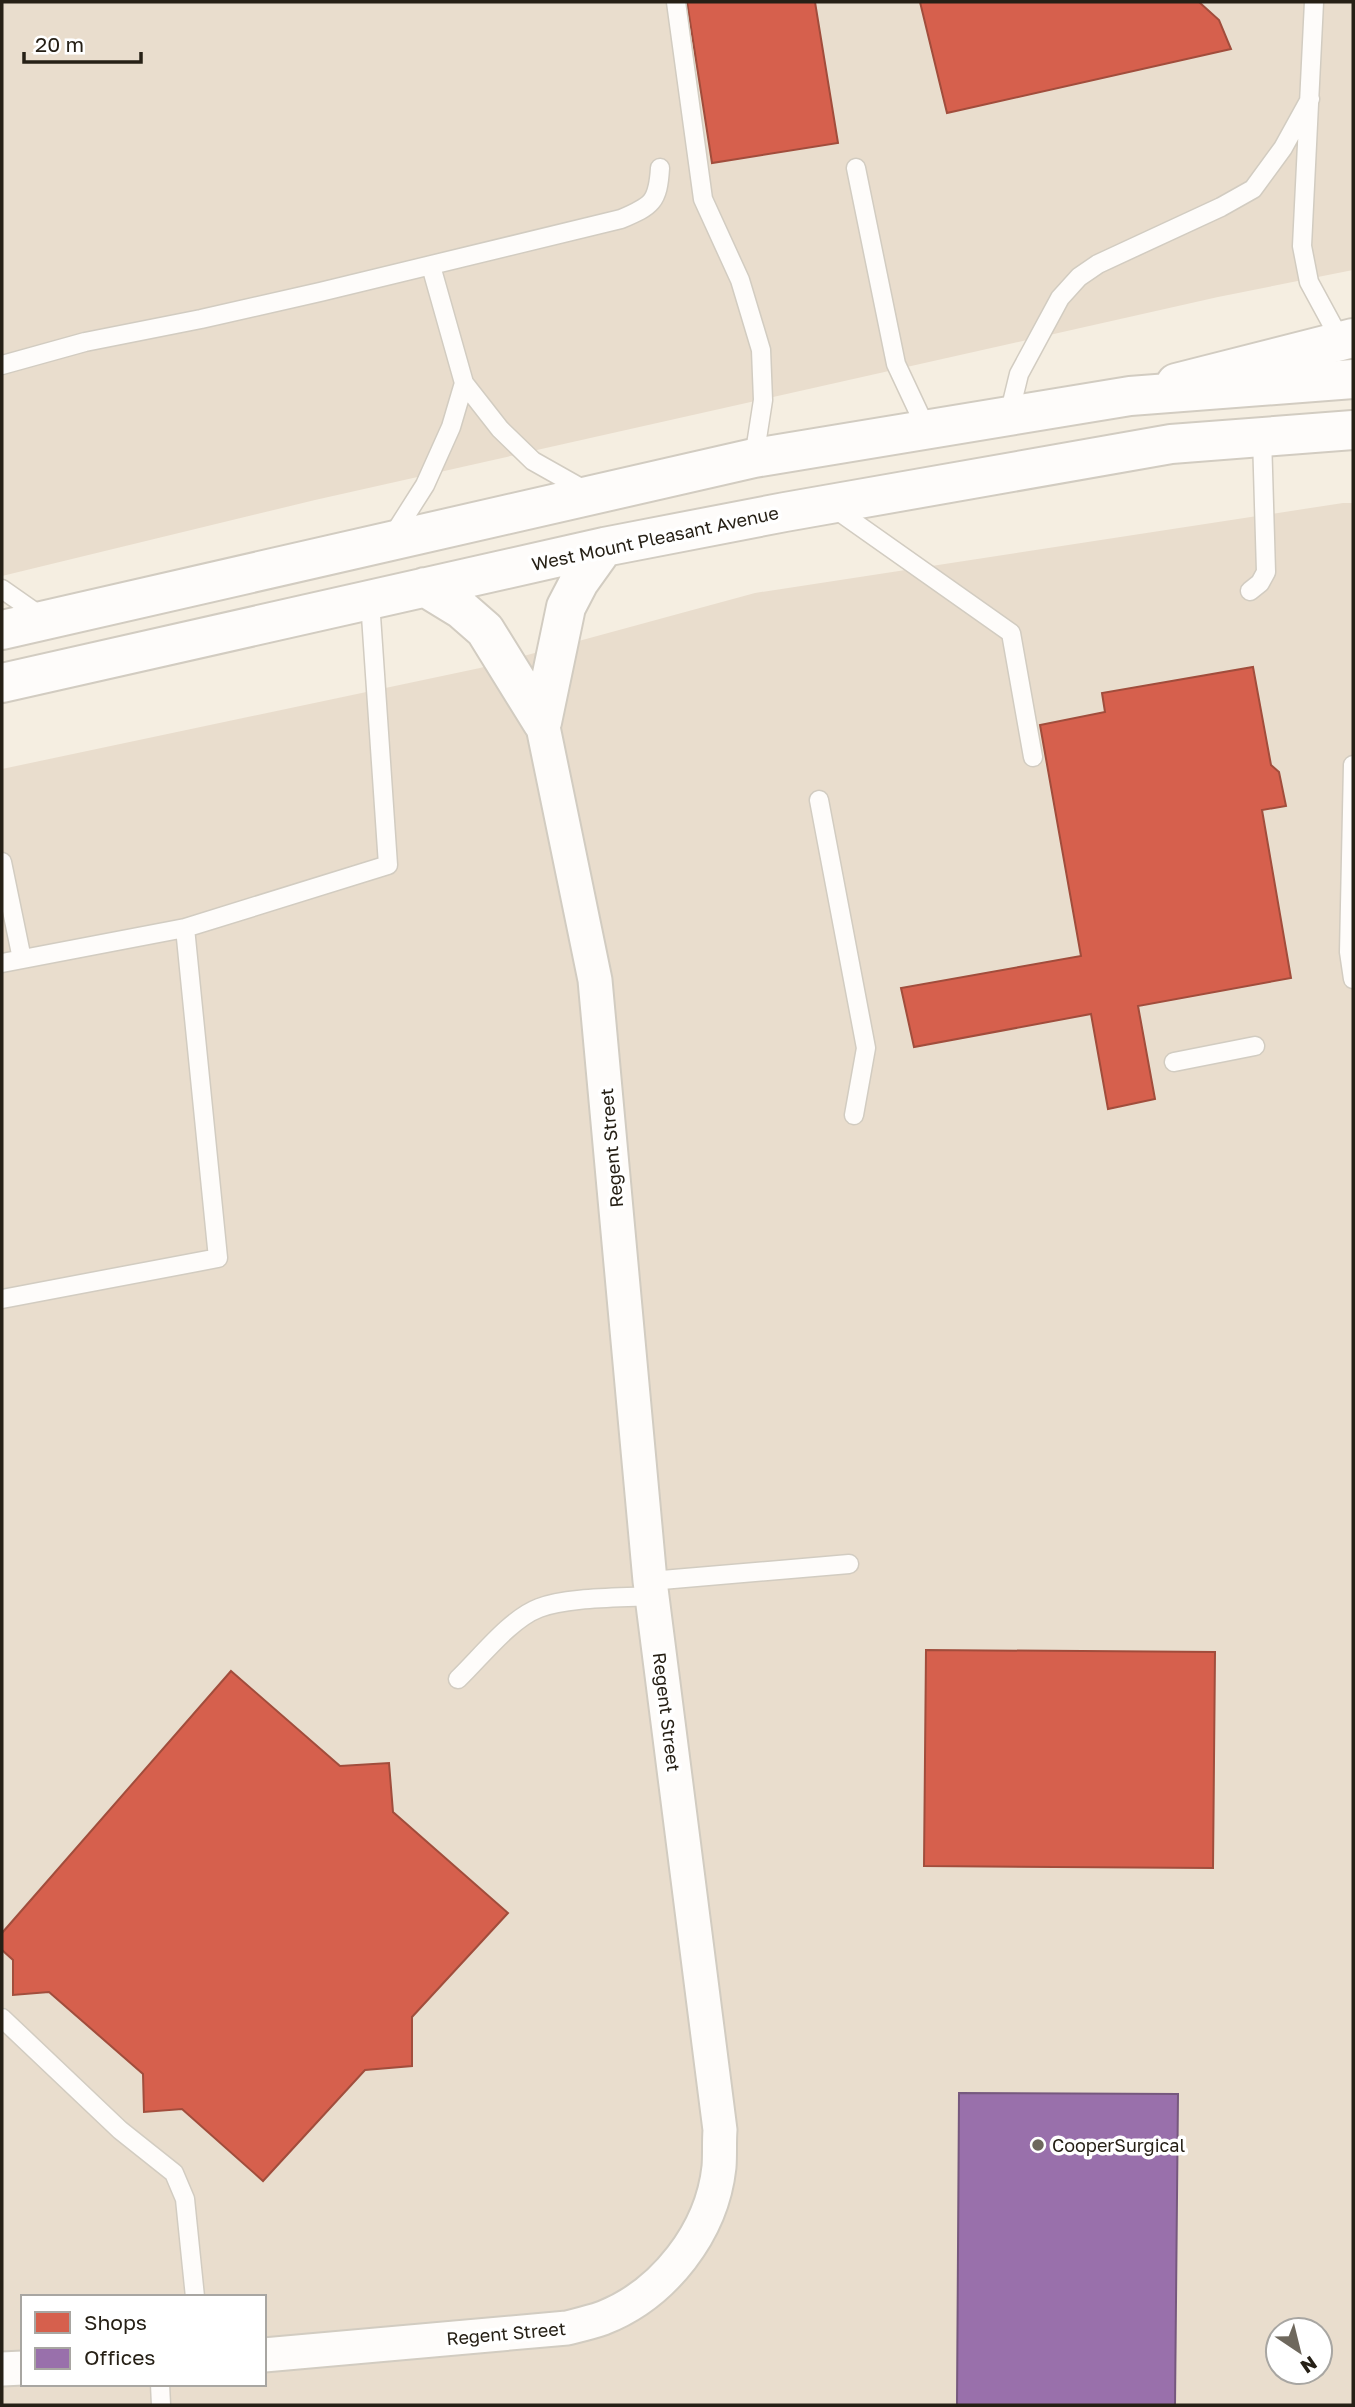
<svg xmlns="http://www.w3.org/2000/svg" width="1355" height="2407" viewBox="0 0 1355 2407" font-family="'Golos Text',sans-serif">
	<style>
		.commercial { fill: #e9ddcd; fill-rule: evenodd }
		.shops { fill: #d6604d; stroke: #a14d3c; stroke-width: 2 }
		.offices { fill: #9970ab; stroke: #76587e; stroke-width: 2 }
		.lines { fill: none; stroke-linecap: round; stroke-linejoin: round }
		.lane-casing { stroke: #d2ccc1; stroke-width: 21 }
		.street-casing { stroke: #d2ccc1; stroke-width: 37 }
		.secondary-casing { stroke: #d2ccc1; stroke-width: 42 }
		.primary-casing { stroke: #d2ccc1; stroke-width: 42 }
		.lane { stroke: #fefcfa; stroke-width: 18 }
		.street { stroke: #fefcfa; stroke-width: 33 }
		.secondary { stroke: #fefcfa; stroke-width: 38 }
		.primary { stroke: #fefcfa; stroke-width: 38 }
		.poi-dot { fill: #6e685d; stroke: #fff; stroke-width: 2.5 }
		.labels { text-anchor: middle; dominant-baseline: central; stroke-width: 7; stroke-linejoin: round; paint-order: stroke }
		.street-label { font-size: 18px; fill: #262016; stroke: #fff }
		.poi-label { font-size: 18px; fill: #262016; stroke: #fff; text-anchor: start }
	</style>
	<rect width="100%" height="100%" fill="#f5eee1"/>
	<path class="commercial" d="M2,2h1351v268l-135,27 -903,203 -313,76z
		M1343,503h10v1902h-1351v-1636l478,-101 275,-75zM23,2297h241v87h-241zM1278,2330h42v42h-42z"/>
	<path class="shops" d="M687,2h128l23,141 -126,20z
		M920,2h279l20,18 12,29 -284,64z
		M1253,667l18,98 8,7 7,34 -24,4 29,168 -153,28 17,93 -47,10 -17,-95 -177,33 -13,-59 180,-32 -41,-231 65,-13 -3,-19z
		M926,1650l289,2 -2,216 -289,-2z
		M231,1671l109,95 49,-3 4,49 115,101 -96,104v49l-47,4 -102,111 -81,-72 -38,3 -1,-38 -94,-82 -36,3v-35l-11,-10v-17z"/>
	<path class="offices" d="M959,2093l219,1 -3,311h-218z"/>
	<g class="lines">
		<defs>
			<path id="lane" d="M676,2l27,197 37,81 21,70 2,50 -9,58
				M1314,2l-12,244 7,36 32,59
				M856,168l40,196 30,64
				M431,266l33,117 36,46 33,32 55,31
				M2,365l83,-23 116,-23 119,-27 301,-73c31,-13 37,-17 39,-51
				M1009,415l10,-41 41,-76 19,-21 19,-13 123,-57 32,-18 30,-41 27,-49
				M831,506l180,127 22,124
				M392,537l33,-52 26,-58 13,-44
				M2,589l40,28
				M1250,591l10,-8 6,-11 -4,-135
				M1353,765l-4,187 4,27
				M819,800l47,248 -12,67
				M2,862l20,97
				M2,963l183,-35
				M1174,1062l81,-16
				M2,1299l216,-41 -33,-330 203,-63 -18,-264
				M650,1581l199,-17
				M458,1679c23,-22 52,-60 81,-71 28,-11 81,-10 113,-12
				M2,2018l118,112 54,43 11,26 10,98
				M160,2384l1,21"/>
			<path id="street" d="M264,2355l303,-27c12,-3 25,-6 36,-10 61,-24 109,-86 116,-151 1,-12 0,-25 1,-37l-70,-549 -55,-601 -53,-258
				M2,2369l21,-1"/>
			<path id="secondary" d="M1176,383l177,-45"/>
			<path id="primary" d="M425,587l36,22 24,21 57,92
				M2,630l752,-172 376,-62 223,-17
				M2,683l602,-136 181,-35 386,-68 182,-14
				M542,722l24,-115 13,-25 25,-35"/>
		</defs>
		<use href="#lane" class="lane-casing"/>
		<use href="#street" class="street-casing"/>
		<use href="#secondary" class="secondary-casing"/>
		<use href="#primary" class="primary-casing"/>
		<use href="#lane" class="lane"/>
		<use href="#street" class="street"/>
		<use href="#secondary" class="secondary"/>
		<use href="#primary" class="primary"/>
	</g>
	<circle class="poi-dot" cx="1038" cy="2145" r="7"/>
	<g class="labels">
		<g class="street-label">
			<text transform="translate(655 538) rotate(-12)">West Mount Pleasant Avenue</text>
			<text transform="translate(611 1148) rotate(-95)">Regent Street</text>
			<text transform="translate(667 1712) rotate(83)">Regent Street</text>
			<text transform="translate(506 2333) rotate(-5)">Regent Street</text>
		</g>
		<g class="poi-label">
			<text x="1052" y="2145">CooperSurgical</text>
		</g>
	</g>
	<rect width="1355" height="2407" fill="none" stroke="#262016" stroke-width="7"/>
	<rect x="21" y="2295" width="245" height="91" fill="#ffffff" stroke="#a8a6a2" stroke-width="2"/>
	<rect x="35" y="2312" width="35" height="21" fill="#d6604d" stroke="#a8a6a2" stroke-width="2"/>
	<text x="84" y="2330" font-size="21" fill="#262016">Shops</text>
	<rect x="35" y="2348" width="35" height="21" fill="#9970ab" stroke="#a8a6a2" stroke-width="2"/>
	<text x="84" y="2365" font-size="21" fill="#262016">Offices</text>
	<g transform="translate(1299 2351) rotate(145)"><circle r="33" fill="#ffffff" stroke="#a8a6a2" stroke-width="2"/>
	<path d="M0-5L12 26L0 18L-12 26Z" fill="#6e685d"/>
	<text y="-10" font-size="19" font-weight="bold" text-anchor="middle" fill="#262016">N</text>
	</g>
	<path d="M24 52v10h117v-10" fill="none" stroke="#262016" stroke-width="3.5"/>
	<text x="35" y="52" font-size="21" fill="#262016" stroke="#ffffff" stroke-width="5" paint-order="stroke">20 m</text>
</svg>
